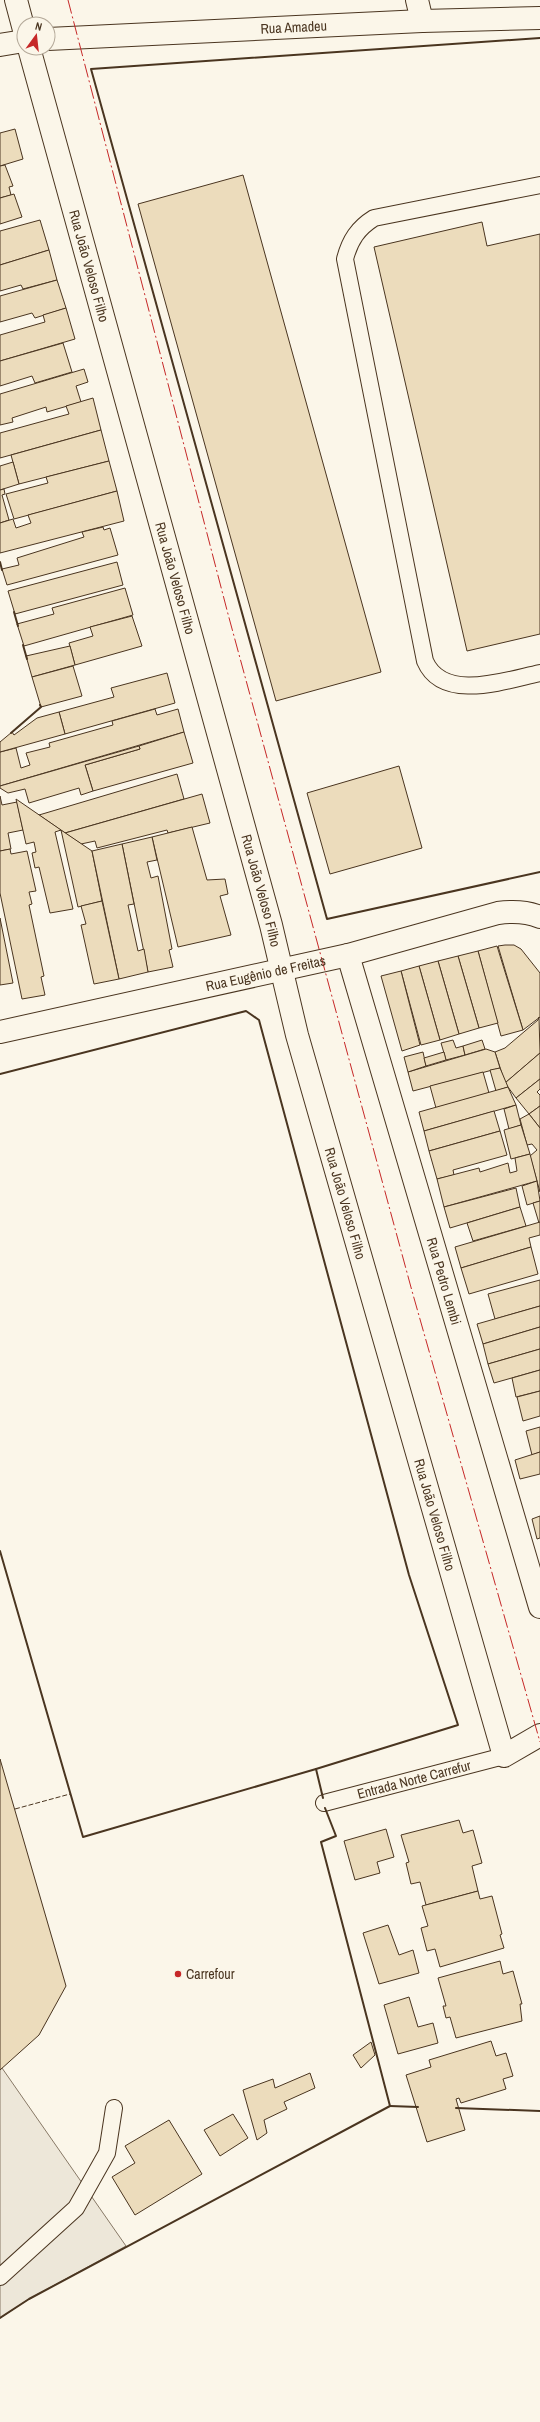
<svg xmlns="http://www.w3.org/2000/svg" width="540" height="2422" font-family="'Archivo Narrow',sans-serif">
	<style>
		.parking { fill: #ede7d9; stroke: #887966 }
		.building { fill: #ecdcbc; stroke: #4a3520 }
		.lines { fill: none; stroke-linecap: round; stroke-linejoin: round }
		.service-casing { stroke: #4a3520; stroke-width: 18 }
		.minor-casing { stroke: #4a3520; stroke-width: 24 }
		.tertiary-casing { stroke: #4a3520; stroke-width: 24 }
		.service { stroke: #fbf6e9; stroke-width: 16 }
		.minor { stroke: #fbf6e9; stroke-width: 22 }
		.tertiary { stroke: #fbf6e9; stroke-width: 22 }
		.fence { stroke: #4a3520; stroke-width: 1; stroke-dasharray: 5 2; stroke-linecap: butt }
		.wall { stroke: #4a3520; stroke-width: 2 }
		.power { stroke: #c62828; stroke-width: 1; stroke-dasharray: 14 3 2 3; stroke-linecap: butt }
		.poi-dot { fill: #c62828; stroke: #fbf6e9; stroke-width: 1.5 }
		.labels { text-anchor: middle; dominant-baseline: central; stroke-width: 3; stroke-linejoin: round; paint-order: stroke }
		.street-label { font-size: 14px; fill: #4a3520; stroke: #fbf6e9 }
		.poi-label { font-size: 14px; fill: #4a3520; stroke: #fbf6e9; text-anchor: start }
	</style>
	<rect width="100%" height="100%" fill="#fbf6e9"/>
	<!-- parking -->
	<polygon class="parking" points="2,2068 126,2246 29,2299 0,2318 0,2070"/>
	<!-- building -->
	<g class="building">
		<polygon points="15,129 23,159 0,166 0,133"/>
		<polygon points="5,165 13,186 9,187 11,195 0,198 0,166"/>
		<polygon points="243,175 381,672 276,701 138,204"/>
		<polygon points="14,194 22,217 0,224 0,198"/>
		<polygon points="40,220 49,250 0,265 0,231"/>
		<polygon points="482,222 487,246 540,234 540,634 467,651 374,247"/>
		<polygon points="49,250 57,280 23,289 21,285 0,291 0,265"/>
		<polygon points="57,280 66,308 35,318 32,313 0,322 0,296"/>
		<polygon points="66,308 75,339 0,361 0,335 45,322 43,315"/>
		<polygon points="63,343 72,372 35,383 32,376 0,386 0,361"/>
		<polygon points="84,369 88,382 76,386 81,402 47,412 46,407 12,418 13,422 0,425 0,394"/>
		<polygon points="93,398 101,430 0,458 0,433 69,414 66,406"/>
		<polygon points="101,430 109,461 19,484 11,455"/>
		<polygon points="109,461 117,491 14,519 6,494 48,483 46,477"/>
		<polygon points="13,462 19,484 0,490 0,466"/>
		<polygon points="4,489 5,494 2,495 9,520 0,523 0,490"/>
		<polygon points="117,491 124,521 0,553 0,523 13,519 16,528 31,523 28,515"/>
		<polygon points="103,527 104,530 110,528 118,555 7,585 2,569 19,565 17,558 84,537 82,532"/>
		<polygon points="117,562 123,585 15,614 8,591"/>
		<polygon points="125,588 133,615 24,646 17,624 54,614 52,608"/>
		<polygon points="132,616 142,646 75,665 69,643 93,636 90,627"/>
		<polygon points="70,646 75,665 32,677 26,656"/>
		<polygon points="73,666 82,696 41,707 32,677"/>
		<polygon points="167,673 175,703 65,734 59,712 114,697 111,688"/>
		<polygon points="155,709 157,715 178,709 184,732 0,786 0,752 16,748 21,768 30,765 26,753 50,747 49,743 113,725 112,721"/>
		<polygon points="59,712 65,734 0,752 0,742 12,732 14,735 37,718"/>
		<polygon points="184,732 193,763 93,791 85,765 140,749 139,746"/>
		<polygon points="139,746 140,749 85,765 93,791 81,795 79,788 29,803 25,789 8,793 0,788 0,786"/>
		<polygon points="399,766 422,848 330,874 307,793"/>
		<polygon points="177,774 184,799 65,833 39,815"/>
		<polygon points="202,794 210,823 168,833 167,830 97,848 95,841 81,844 65,833"/>
		<polygon points="0,796 2,805 17,802 23,830 8,833 11,849 0,851"/>
		<polygon points="16,799 61,830 55,832 73,909 50,913 39,867 35,868 32,853 36,852 34,842 26,844"/>
		<polygon points="192,827 207,880 225,879 228,894 220,896 231,935 178,947 152,837"/>
		<polygon points="61,830 92,851 102,901 78,907"/>
		<polygon points="152,837 157,860 147,862 151,878 158,876 172,949 169,950 173,967 148,972 122,844"/>
		<polygon points="122,844 134,904 128,905 138,951 144,949 148,972 119,979 92,851"/>
		<polygon points="10,849 11,854 27,851 36,891 29,892 32,904 29,905 44,976 41,977 45,995 22,999 0,893 0,851"/>
		<polygon points="102,901 119,979 94,984 81,925 86,924 81,906"/>
		<polygon points="0,918 13,983 0,985"/>
		<polygon points="505,945 514,945 521,949 540,973 540,1017 523,1030 498,946"/>
		<polygon points="497,946 523,1030 501,1036 478,951"/>
		<polygon points="478,951 498,1023 479,1028 458,956"/>
		<polygon points="458,956 479,1028 459,1034 438,961"/>
		<polygon points="438,961 459,1034 440,1040 419,966"/>
		<polygon points="419,966 440,1040 421,1045 401,971"/>
		<polygon points="401,971 420,1045 402,1051 381,976"/>
		<polygon points="539,1017 540,1053 505,1083 495,1052 505,1048 538,1020"/>
		<polygon points="453,1040 456,1048 463,1046 465,1055 446,1060 441,1043"/>
		<polygon points="482,1040 485,1049 465,1055 463,1046"/>
		<polygon points="486,1049 495,1052 500,1068 413,1091 408,1072"/>
		<polygon points="423,1052 426,1066 408,1072 404,1057"/>
		<polygon points="444,1052 446,1060 426,1066 424,1058"/>
		<polygon points="540,1053 540,1079 516,1098 505,1083"/>
		<polygon points="500,1068 508,1087 496,1091 490,1070"/>
		<polygon points="483,1072 489,1093 436,1108 430,1086"/>
		<polygon points="540,1079 540,1089 537,1092 540,1095 540,1106 529,1114 516,1098"/>
		<polygon points="508,1087 516,1105 424,1131 419,1112"/>
		<polygon points="516,1105 521,1125 509,1129 504,1109"/>
		<polygon points="540,1106 540,1128 529,1114"/>
		<polygon points="494,1111 500,1131 429,1151 424,1131"/>
		<polygon points="529,1114 540,1128 540,1192 530,1156 537,1150 532,1144 527,1145 520,1119"/>
		<polygon points="521,1125 530,1154 511,1159 504,1130"/>
		<polygon points="500,1131 507,1155 453,1170 454,1175 437,1179 429,1151"/>
		<polygon points="530,1154 537,1181 444,1207 437,1179 479,1168 480,1172 508,1163 510,1173 517,1171 515,1158"/>
		<polygon points="537,1181 540,1201 527,1205 522,1186"/>
		<polygon points="516,1188 520,1207 450,1228 444,1207"/>
		<polygon points="540,1201 540,1222 539,1223 533,1203"/>
		<polygon points="520,1207 526,1226 473,1241 467,1223"/>
		<polygon points="540,1222 540,1235 529,1238 531,1247 461,1268 455,1247"/>
		<polygon points="531,1247 538,1274 469,1294 461,1268"/>
		<polygon points="540,1280 540,1306 495,1319 488,1294"/>
		<polygon points="540,1306 540,1327 483,1344 477,1324"/>
		<polygon points="540,1327 540,1349 488,1364 483,1344"/>
		<polygon points="540,1349 540,1370 494,1383 488,1364"/>
		<polygon points="540,1370 540,1391 516,1397 512,1378"/>
		<polygon points="540,1391 540,1416 523,1421 517,1397"/>
		<polygon points="540,1427 540,1452 532,1455 526,1431"/>
		<polygon points="540,1452 540,1474 520,1479 515,1460"/>
		<polygon points="540,1516 540,1538 537,1539 532,1519"/>
		<polygon points="0,1759 66,1986 39,2035 0,2070"/>
		<polygon points="459,1820 463,1833 473,1830 482,1863 472,1866 478,1891 426,1905 420,1882 411,1884 406,1863 409,1862 401,1835"/>
		<polygon points="386,1829 394,1857 377,1862 380,1873 355,1880 344,1841"/>
		<polygon points="478,1891 480,1899 492,1896 502,1934 500,1935 504,1948 440,1967 435,1949 427,1951 421,1928 428,1926 422,1906"/>
		<polygon points="388,1925 399,1955 413,1950 419,1973 379,1984 363,1933"/>
		<polygon points="500,1961 503,1974 513,1971 522,2004 520,2004 522,2021 456,2038 450,2017 446,2018 443,2006 446,2006 438,1978"/>
		<polygon points="409,1997 418,2027 433,2023 438,2043 398,2054 384,2005"/>
		<polygon points="491,2041 496,2056 506,2053 513,2076 503,2079 506,2089 461,2103 459,2098 456,2099 465,2130 427,2142 406,2075 431,2067 429,2060"/>
		<polygon points="371,2042 375,2055 361,2068 353,2055"/>
		<polygon points="310,2073 315,2088 284,2102 287,2109 264,2120 267,2133 257,2140 243,2090 273,2079 275,2088"/>
		<polygon points="233,2114 248,2138 220,2156 204,2130"/>
		<polygon points="169,2120 202,2174 135,2215 112,2177 135,2163 125,2146"/>
	</g>
	<g class="lines">
		<defs>
			<g id="service">
				<path d="M 540,185 L 374,218 C 358,228 350,240 345,259 L 425,661 C 443,703 507,680 540,673"/>
				<path id="s1" d="M 324,1803 L 504,1756"/>
				<polyline points="0,2277 76,2208 107,2153 114,2108"/>
			</g>
			<g id="minor">
				<polyline points="16,0 24,30"/>
				<polyline points="417,0 422,21"/>
				<path id="s2" d="M 48,39 L 422,21 L 540,18"/>
				<polyline points="0,45 24,41"/>
				<path id="s3" d="M 29,48 L 271,925 L 297,1035 L 504,1756 L 540,1735"/>
				<path id="s4" d="M 348,955 L 540,1607"/>
			</g>
			<g id="tertiary">
				<path id="s5" d="M 0,1032 L 348,955 L 498,913 C 513,911 526,911 540,917"/>
			</g>
		</defs>
		<!-- service casing -->
		<use href="#service" class="service-casing"/>
		<!-- minor casing -->
		<use href="#minor" class="minor-casing"/>
		<!-- tertiary casing -->
		<use href="#tertiary" class="tertiary-casing"/>
		<!-- service -->
		<use href="#service" class="service"/>
		<!-- minor -->
		<use href="#minor" class="minor"/>
		<!-- tertiary -->
		<use href="#tertiary" class="tertiary"/>
		<!-- fence -->
		<polyline class="fence" points="15,1809 70,1794"/>
		<!-- wall -->
		<g class="wall">
			<polyline points="540,38 91,69 327,919 540,872"/>
			<polyline points="0,562 2,570"/>
			<polyline points="14,612 18,626"/>
			<polyline points="23,645 27,659"/>
			<polyline points="11,733 41,707 40,705"/>
			<polyline points="0,1074 246,1011 259,1020 409,1575 458,1725 316,1769 83,1837 0,1551"/>
			<polyline points="316,1769 323,1798"/>
			<polyline points="390,2106 418,2107"/>
			<polyline points="456,2108 540,2111"/>
			<polyline points="0,2318 29,2299 390,2106 321,1842 336,1836 325,1808"/>
		</g>
		<!-- power -->
		<polyline class="power" points="68,0 228,614 412,1291 540,1742"/>
	</g>
	<!-- markers -->
	<circle class="poi-dot" cx="178" cy="1974" r="4"/>
	<g class="labels">
		<!-- street labels -->
		<g class="street-label">
			<text stroke="none"><textPath href="#s2" startOffset="246">Rua Amadeu</textPath></text>
			<text stroke="none"><textPath href="#s3" startOffset="226">Rua João Veloso Filho</textPath></text>
			<text stroke="none"><textPath href="#s3" startOffset="550">Rua João Veloso Filho</textPath></text>
			<text stroke="none"><textPath href="#s3" startOffset="874">Rua João Veloso Filho</textPath></text>
			<text stroke="none"><textPath href="#s5" startOffset="272">Rua Eugênio de Freitas</textPath></text>
			<text stroke="none"><textPath href="#s3" startOffset="1198">Rua João Veloso Filho</textPath></text>
			<text stroke="none"><textPath href="#s4" startOffset="340">Rua Pedro Lembi</textPath></text>
			<text stroke="none"><textPath href="#s3" startOffset="1522">Rua João Veloso Filho</textPath></text>
			<text stroke="none"><textPath href="#s1" startOffset="93">Entrada Norte Carrefur</textPath></text>
		</g>
		<!-- poi labels -->
		<g class="poi-label">
			<text x="186" y="1974">Carrefour</text>
		</g>
	</g>
	<!-- north arrow -->
	<g transform="translate(36 36) rotate(15)"><circle r="19" fill="#fbf6e9" stroke="#b4a999"/>
	<path d="M0-3L7 15L0 10L-7 15Z" fill="#c62828"/>
	<text y="-6" font-size="11" font-weight="bold" text-anchor="middle" fill="#4a3520">N</text>
	</g>
</svg>
